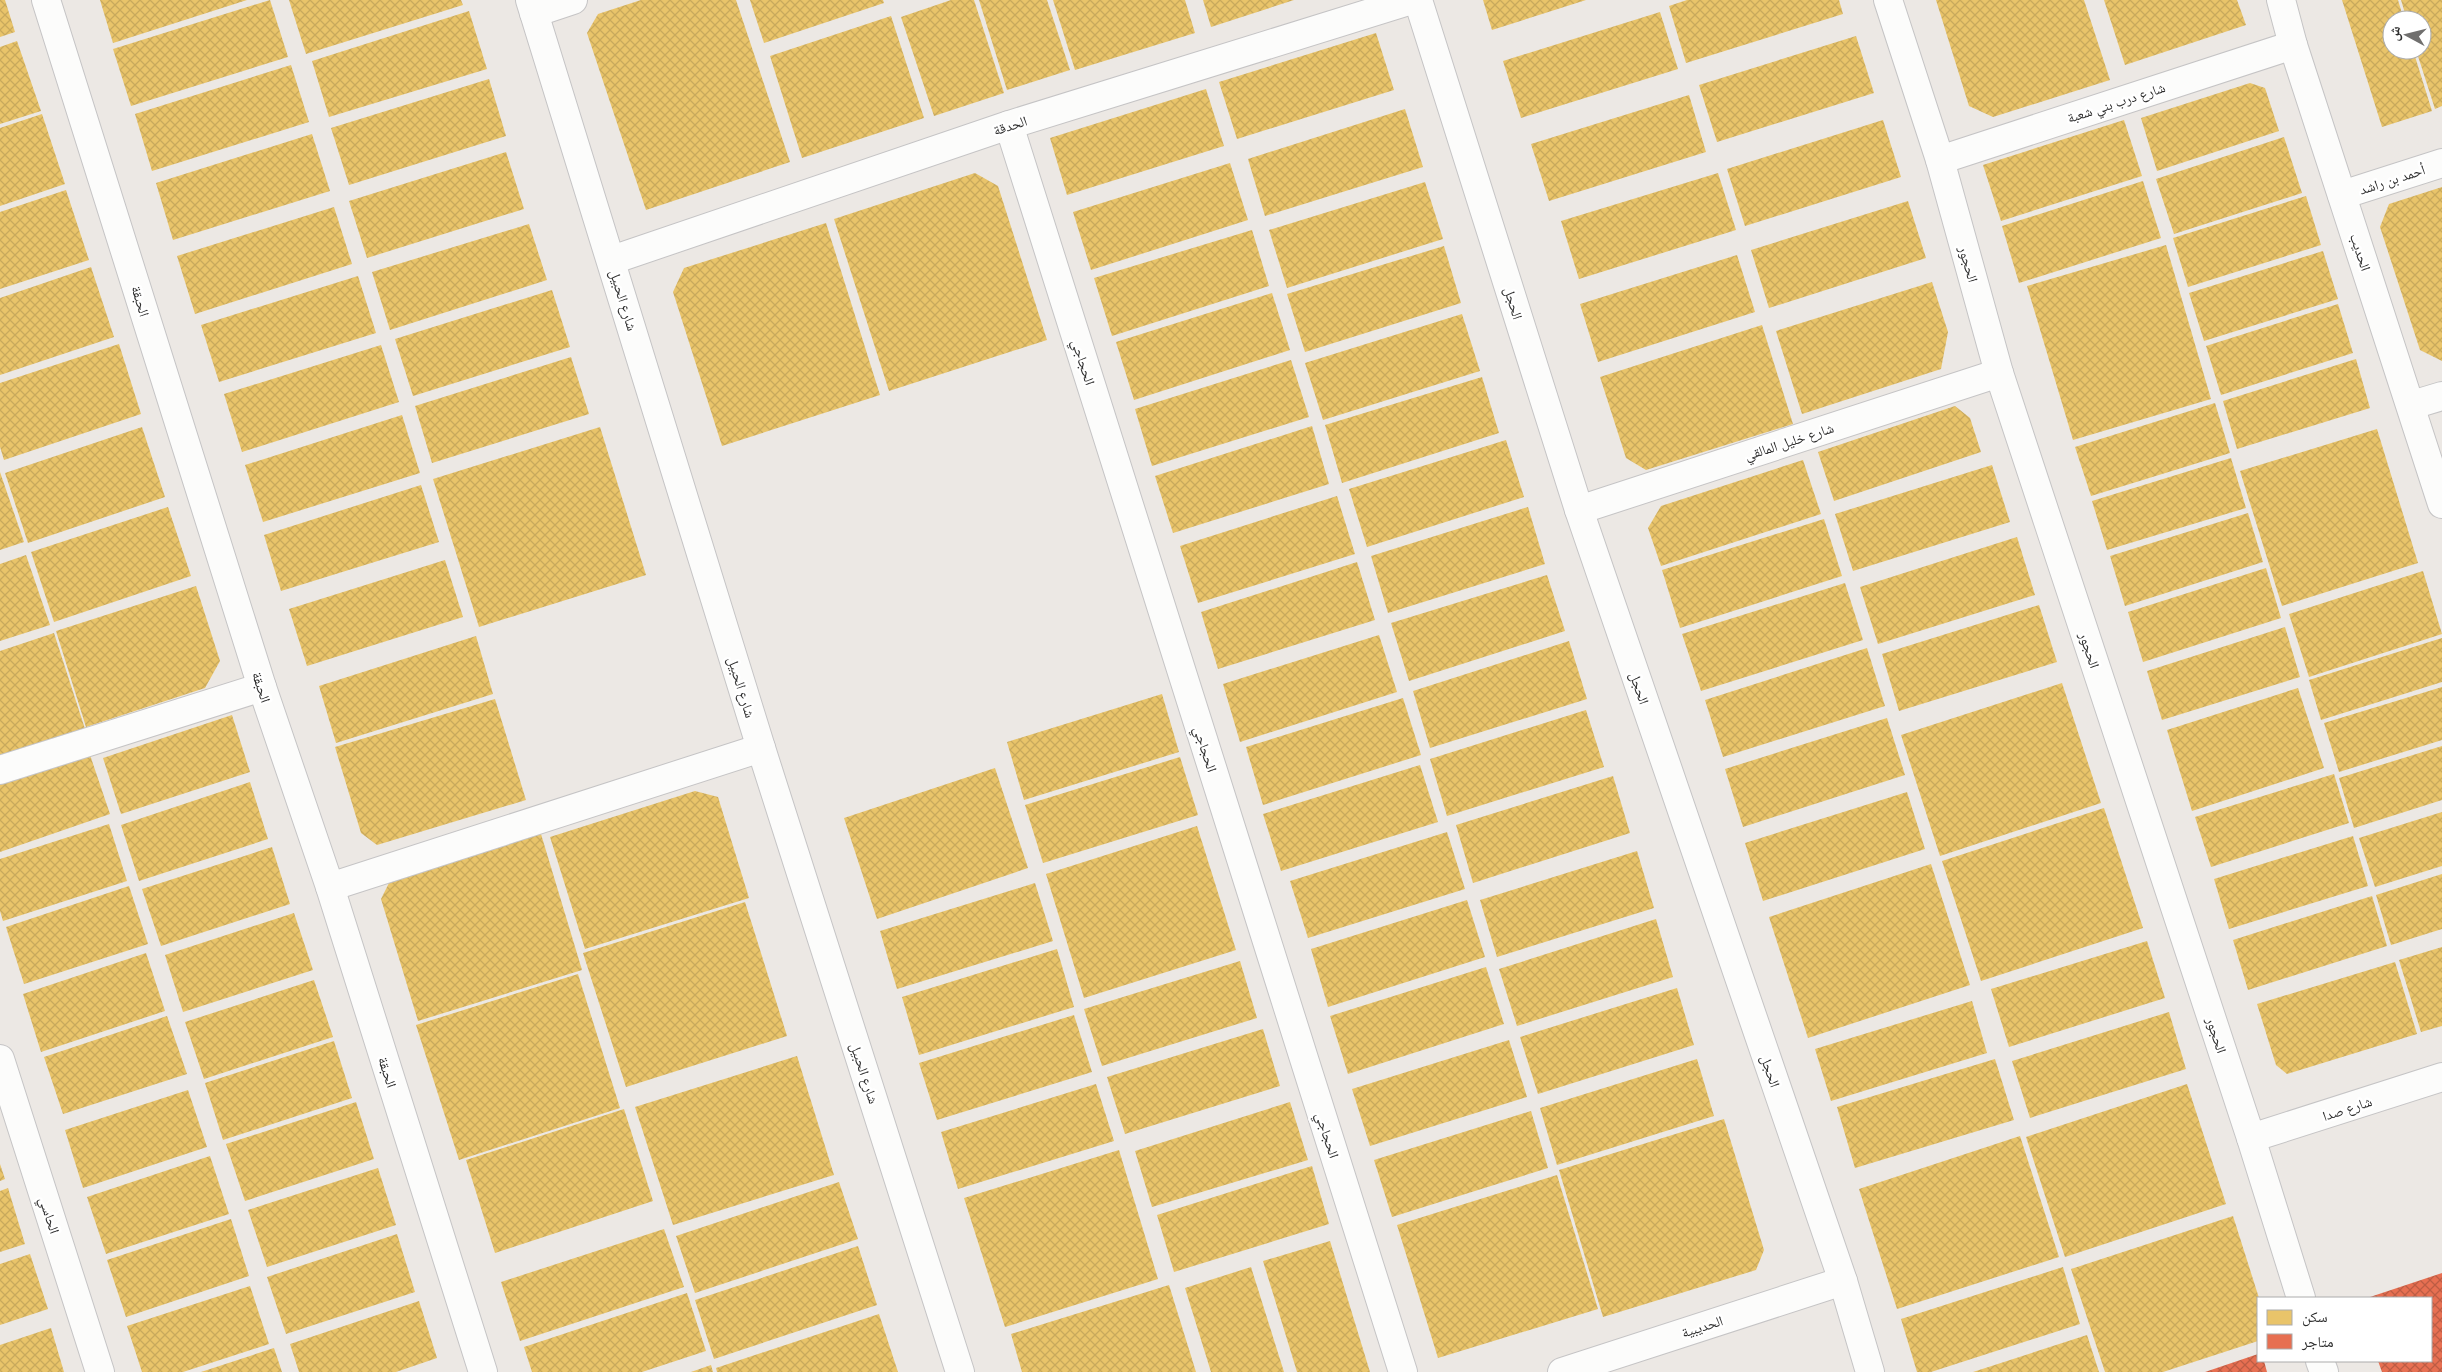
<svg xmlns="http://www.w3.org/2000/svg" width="2442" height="1372" font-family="'Golos Text','Noto Naskh Arabic',sans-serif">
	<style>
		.homes { fill: url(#homes-cross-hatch) }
		.shops { fill: url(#shops-cross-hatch) }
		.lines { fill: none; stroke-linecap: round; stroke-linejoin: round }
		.street-casing { stroke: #c5c4c5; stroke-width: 30 }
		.street { stroke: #fcfcfb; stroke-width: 28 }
		.labels { text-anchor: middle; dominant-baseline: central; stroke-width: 5; stroke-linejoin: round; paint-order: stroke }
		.street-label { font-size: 14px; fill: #2e2e2e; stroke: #fff }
	</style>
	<defs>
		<pattern id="homes-cross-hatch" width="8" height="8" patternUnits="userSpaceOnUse" patternTransform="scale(1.25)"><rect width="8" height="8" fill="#e9c46a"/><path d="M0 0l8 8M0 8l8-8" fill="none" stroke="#c8a95c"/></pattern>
		<pattern id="shops-cross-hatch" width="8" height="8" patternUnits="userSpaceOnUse" patternTransform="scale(1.25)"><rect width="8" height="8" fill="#e76f51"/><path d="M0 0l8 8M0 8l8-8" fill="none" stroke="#bc5c44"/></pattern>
	</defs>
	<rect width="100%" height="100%" fill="#ece8e4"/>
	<!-- homes -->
	<g class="homes">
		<polygon points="0,0 5,0 15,32 0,37"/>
		<polygon points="100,0 247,0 113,43"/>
		<polygon points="270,0 288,57 131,106 113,49"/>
		<polygon points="289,0 461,0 463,5 306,54"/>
		<polygon points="641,0 736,0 790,162 646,210 587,33 598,14"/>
		<polygon points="750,0 883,0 884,3 764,43"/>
		<polygon points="951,0 974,0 1004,93 934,116 901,17"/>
		<polygon points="979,0 1047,0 1070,70 1007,90"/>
		<polygon points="1053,0 1185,0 1195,33 1075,70"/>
		<polygon points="1203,0 1294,0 1211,27"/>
		<polygon points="1483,0 1586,0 1492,30"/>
		<polygon points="1687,0 1839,0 1843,14 1686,63 1669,6"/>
		<polygon points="1936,0 2084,0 2110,80 1993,117 1969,106"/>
		<polygon points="2104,0 2237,0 2246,25 2125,65"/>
		<polygon points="2342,0 2398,0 2404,20 2392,20 2392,50 2413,50 2432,111 2382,127"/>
		<polygon points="2401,0 2442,0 2442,106 2435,109 2416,50 2422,50 2422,20 2407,20"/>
		<polygon points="469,11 487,69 329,117 312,61"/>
		<polygon points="1660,12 1678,69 1521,118 1503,61"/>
		<polygon points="891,16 924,118 802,158 770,56"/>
		<polygon points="1376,33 1394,90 1237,139 1219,82"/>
		<polygon points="1856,36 1874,93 1717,142 1699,85"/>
		<polygon points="17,41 41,111 0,124 0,47"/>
		<polygon points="291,65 309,122 152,171 135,114"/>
		<polygon points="489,79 506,136 349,185 331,128"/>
		<polygon points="2250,83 2265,88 2279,131 2157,171 2141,118"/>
		<polygon points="1206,89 1224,146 1067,195 1050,138"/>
		<polygon points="1689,95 1706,152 1549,201 1531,144"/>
		<polygon points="1405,109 1423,167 1265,216 1248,159"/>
		<polygon points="42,114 65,184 0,206 0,128"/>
		<polygon points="1883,120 1901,177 1745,226 1727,169"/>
		<polygon points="2124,120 2142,176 2001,221 1983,165"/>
		<polygon points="312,134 330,191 173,240 156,183"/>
		<polygon points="2284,137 2302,193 2174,234 2156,179"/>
		<polygon points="506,152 524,209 367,258 349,201"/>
		<polygon points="1230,163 1248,220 1091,270 1073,212"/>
		<polygon points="975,173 998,186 1047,340 889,391 834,219"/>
		<polygon points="1718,173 1736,230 1579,279 1561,221"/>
		<polygon points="2143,181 2161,238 2019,283 2002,226"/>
		<polygon points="1425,182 1443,239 1287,288 1269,230"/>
		<polygon points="2442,187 2442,361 2420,350 2380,227 2389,204"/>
		<polygon points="66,190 89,260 0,289 0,212"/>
		<polygon points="2306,196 2321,245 2188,287 2173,238"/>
		<polygon points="1908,201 1926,258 1769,308 1751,250"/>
		<polygon points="334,207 352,264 195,314 177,256"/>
		<polygon points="826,223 880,395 722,446 673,292 684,268"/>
		<polygon points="529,224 547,280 390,330 372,272"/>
		<polygon points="1252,230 1269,286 1112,336 1094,278"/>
		<polygon points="2166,245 2211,399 2073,440 2027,286"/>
		<polygon points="1444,246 1461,303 1305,352 1287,294"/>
		<polygon points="2323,251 2338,299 2204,341 2189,293"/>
		<polygon points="1737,255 1755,312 1598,362 1580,304"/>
		<polygon points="91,267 114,337 0,375 0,298"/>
		<polygon points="358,276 376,333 219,382 201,325"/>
		<polygon points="1932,282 1948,332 1941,369 1802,414 1776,331"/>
		<polygon points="552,290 570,347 413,396 395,339"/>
		<polygon points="1272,293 1290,350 1134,400 1116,342"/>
		<polygon points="2338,304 2353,353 2221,395 2206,346"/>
		<polygon points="1462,314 1480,371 1323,420 1305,363"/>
		<polygon points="1762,325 1793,424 1646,470 1626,458 1600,377"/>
		<polygon points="119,344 141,414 4,460 0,447 0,383"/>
		<polygon points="381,345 399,402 242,452 224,394"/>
		<polygon points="571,357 589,414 432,463 415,406"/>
		<polygon points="2356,359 2370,408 2237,449 2223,401"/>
		<polygon points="1291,360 1309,417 1152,466 1135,409"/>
		<polygon points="1482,377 1499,433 1342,483 1325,425"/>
		<polygon points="2215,403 2230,453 2091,496 2075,447"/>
		<polygon points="1955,406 1970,418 1981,452 1834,501 1818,452"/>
		<polygon points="402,415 420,473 263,522 245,465"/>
		<polygon points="1312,426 1329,484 1173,533 1155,476"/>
		<polygon points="142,427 165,497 28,543 5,473"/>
		<polygon points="600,427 646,575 479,627 433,479"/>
		<polygon points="2377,429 2418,563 2282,606 2240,471"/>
		<polygon points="1506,440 1524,497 1367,547 1349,489"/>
		<polygon points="2231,458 2246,508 2107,550 2092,501"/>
		<polygon points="1803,460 1821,514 1661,566 1648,528 1661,506"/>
		<polygon points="1992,465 2010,522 1853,571 1835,514"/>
		<polygon points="0,472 24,542 0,550"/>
		<polygon points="421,485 439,542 281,591 264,535"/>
		<polygon points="1337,496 1355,554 1198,603 1180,546"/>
		<polygon points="168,507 191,576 54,622 31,552"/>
		<polygon points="1528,507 1545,564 1388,613 1371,556"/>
		<polygon points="2248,513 2263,562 2125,606 2110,556"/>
		<polygon points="1824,519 1842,576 1680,628 1662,570"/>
		<polygon points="2017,537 2035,595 1878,644 1860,587"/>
		<polygon points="26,555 50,625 0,641 0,564"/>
		<polygon points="445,560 463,617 307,666 289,609"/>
		<polygon points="1357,562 1375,620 1218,669 1201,612"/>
		<polygon points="2266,568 2281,618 2143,662 2128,612"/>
		<polygon points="2423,571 2442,634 2309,677 2289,614"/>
		<polygon points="1547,575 1565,631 1409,681 1391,623"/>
		<polygon points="1845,583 1863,640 1701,691 1682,634"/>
		<polygon points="196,586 220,661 205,688 86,727 56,631"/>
		<polygon points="2039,605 2057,662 1899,711 1882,654"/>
		<polygon points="2285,627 2300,677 2162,720 2147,671"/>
		<polygon points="54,633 85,729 0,757 0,651"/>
		<polygon points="1379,635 1397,692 1240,742 1223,684"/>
		<polygon points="476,636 493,694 336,743 319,686"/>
		<polygon points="2442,638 2442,682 2321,720 2309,680"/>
		<polygon points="1569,641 1587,699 1430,748 1413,691"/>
		<polygon points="1867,648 1885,706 1723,757 1705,700"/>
		<polygon points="2062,683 2101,803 1940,856 1901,735"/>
		<polygon points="2442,687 2442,740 2339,772 2324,723"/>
		<polygon points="2298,688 2324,768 2192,811 2167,730"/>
		<polygon points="1162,694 1179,752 1024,800 1007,742"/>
		<polygon points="1403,698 1421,755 1263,805 1246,747"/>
		<polygon points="495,699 526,800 377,845 361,833 335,747"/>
		<polygon points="1586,710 1604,767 1447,816 1430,759"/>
		<polygon points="232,715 250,772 121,814 103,758"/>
		<polygon points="1887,718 1905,775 1743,827 1725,769"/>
		<polygon points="2442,746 2442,800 2354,828 2339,778"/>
		<polygon points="89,752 110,814 0,852 0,782"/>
		<polygon points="1180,757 1198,815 1043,863 1025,805"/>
		<polygon points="1420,765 1438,822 1281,871 1263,814"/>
		<polygon points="995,768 1028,868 877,919 844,818"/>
		<polygon points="2334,774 2349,823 2211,867 2195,817"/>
		<polygon points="1613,776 1630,833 1473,883 1456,825"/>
		<polygon points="250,782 268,839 139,881 121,825"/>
		<polygon points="695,791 718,797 749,898 585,949 550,837"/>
		<polygon points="1907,792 1925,849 1763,901 1745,843"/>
		<polygon points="2104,808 2143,928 1981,981 1942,861"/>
		<polygon points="2442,812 2442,866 2375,887 2359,838"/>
		<polygon points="109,824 127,881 3,921 0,911 0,859"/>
		<polygon points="1197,826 1236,950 1084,998 1046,874"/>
		<polygon points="1447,832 1465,889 1308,938 1290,881"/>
		<polygon points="541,834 582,970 418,1021 381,899 390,881"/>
		<polygon points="2353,836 2368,886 2229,929 2214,879"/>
		<polygon points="272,847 290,904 161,946 142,889"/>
		<polygon points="1637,851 1654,908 1497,957 1480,900"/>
		<polygon points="1931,864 1970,985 1808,1038 1769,917"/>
		<polygon points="2442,874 2442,929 2391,945 2376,895"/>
		<polygon points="1035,883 1053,941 897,989 880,931"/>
		<polygon points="129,886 148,944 24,984 6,927"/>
		<polygon points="2372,896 2387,946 2248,990 2233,940"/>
		<polygon points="1467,900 1485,957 1328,1007 1311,949"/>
		<polygon points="745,902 787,1036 626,1087 583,953"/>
		<polygon points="294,913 313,970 183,1012 165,955"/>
		<polygon points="1656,919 1673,977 1517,1026 1499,969"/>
		<polygon points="2147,941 2165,998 2009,1047 1991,989"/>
		<polygon points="2442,947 2442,1026 2421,1032 2399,960"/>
		<polygon points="1057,949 1074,1007 919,1055 902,997"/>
		<polygon points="146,953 165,1011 41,1052 23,994"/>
		<polygon points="1240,961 1257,1018 1102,1066 1084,1009"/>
		<polygon points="2395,962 2417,1034 2287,1074 2276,1065 2257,1004"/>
		<polygon points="1486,967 1504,1024 1348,1074 1330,1016"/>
		<polygon points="578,974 620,1108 459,1160 416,1025"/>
		<polygon points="314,980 333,1037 204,1079 185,1022"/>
		<polygon points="1677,988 1694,1045 1538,1094 1520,1037"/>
		<polygon points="1972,1001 1987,1053 1831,1101 1815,1049"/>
		<polygon points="2169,1012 2186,1069 2030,1118 2012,1061"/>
		<polygon points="1074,1015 1092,1072 937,1120 919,1063"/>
		<polygon points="167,1016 187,1074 63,1114 44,1057"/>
		<polygon points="1263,1029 1280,1086 1125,1134 1107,1077"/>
		<polygon points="1509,1040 1527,1097 1370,1146 1352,1089"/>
		<polygon points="334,1041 352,1098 223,1140 205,1083"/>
		<polygon points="797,1056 834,1175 673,1225 635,1107"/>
		<polygon points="1697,1059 1714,1116 1557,1165 1540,1108"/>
		<polygon points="1995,1059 2014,1120 1855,1168 1837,1107"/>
		<polygon points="1096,1084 1114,1141 958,1189 941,1132"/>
		<polygon points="2187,1084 2226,1204 2065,1257 2026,1137"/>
		<polygon points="188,1090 207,1147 83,1188 65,1130"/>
		<polygon points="356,1102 374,1159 245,1201 226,1144"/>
		<polygon points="1290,1102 1308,1160 1152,1207 1135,1151"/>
		<polygon points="624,1109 653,1201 495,1253 466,1160"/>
		<polygon points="1531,1111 1548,1168 1392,1217 1374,1160"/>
		<polygon points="1724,1119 1764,1250 1756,1270 1603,1317 1559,1170"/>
		<polygon points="2020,1136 2059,1257 1897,1309 1859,1189"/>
		<polygon points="1119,1150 1158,1279 1005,1327 964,1198"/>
		<polygon points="210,1156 229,1214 106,1254 87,1197"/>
		<polygon points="0,1164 5,1179 0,1181"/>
		<polygon points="1312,1166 1329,1224 1174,1272 1157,1215"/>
		<polygon points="378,1168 396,1225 267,1267 248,1210"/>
		<polygon points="1557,1175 1598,1309 1438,1358 1397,1225"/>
		<polygon points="839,1182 858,1239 695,1293 676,1236"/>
		<polygon points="8,1188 25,1244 0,1252 0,1191"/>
		<polygon points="2233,1216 2259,1298 2258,1341 2163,1372 2105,1372 2071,1269"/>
		<polygon points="231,1219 249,1276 126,1317 107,1260"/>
		<polygon points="664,1229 684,1287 520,1341 501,1282"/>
		<polygon points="397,1234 415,1292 286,1334 267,1277"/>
		<polygon points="1330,1241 1370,1372 1297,1372 1263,1261"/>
		<polygon points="858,1246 877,1305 714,1359 695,1300"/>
		<polygon points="30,1254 48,1309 0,1325 0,1264"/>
		<polygon points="1251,1267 1284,1372 1211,1372 1185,1288"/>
		<polygon points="2063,1267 2080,1324 1931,1372 1917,1372 1901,1319"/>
		<polygon points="1169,1285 1196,1372 1022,1372 1011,1334"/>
		<polygon points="250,1286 269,1344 183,1372 142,1372 127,1326"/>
		<polygon points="687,1293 706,1351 642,1372 532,1372 524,1347"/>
		<polygon points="419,1301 437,1358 396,1372 299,1372 290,1344"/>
		<polygon points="879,1314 898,1372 717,1372 716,1368"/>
		<polygon points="51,1328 64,1372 0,1372 0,1345"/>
		<polygon points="2087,1335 2099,1372 1973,1372"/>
		<polygon points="274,1348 282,1372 201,1372"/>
		<polygon points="711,1365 713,1372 691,1372"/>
	</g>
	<!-- shops -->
	<g class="shops">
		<polygon points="2442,1273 2442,1372 2382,1372 2378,1361 2431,1361 2431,1298 2367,1298"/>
		<polygon points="2258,1354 2258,1361 2264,1361 2267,1372 2205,1372"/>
	</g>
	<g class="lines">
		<defs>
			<g id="street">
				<polyline points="46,0 262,687 330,887 483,1372"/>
				<polyline points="530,0 761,748 960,1372"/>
				<polyline points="1418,0 1579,510 1843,1281 1870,1372"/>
				<polyline points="1888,0 1940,160 1999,373 2251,1138 2301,1298"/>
				<polyline points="2281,0 2293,45 2442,504"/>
				<polyline points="534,13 573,0"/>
				<polyline points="1009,125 1403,1372"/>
				<polyline points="1940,160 2293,45"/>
				<polyline points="2342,195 2442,163"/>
				<polyline points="612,260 1009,125 1412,0"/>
				<polyline points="2412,405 2442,396"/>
				<polyline points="1579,510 1999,373"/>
				<polyline points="0,770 262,687"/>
				<polyline points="330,887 761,748"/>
				<polyline points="0,1059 100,1372"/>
				<polyline points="2251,1138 2442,1077"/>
				<polyline points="2320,1361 2324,1372"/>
				<polyline points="1562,1372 1843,1281"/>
			</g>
		</defs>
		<!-- street casing -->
		<use href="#street" class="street-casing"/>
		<!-- street -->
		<use href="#street" class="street"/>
	</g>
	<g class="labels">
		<!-- street labels -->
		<g class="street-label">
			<text transform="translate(2116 102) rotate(-18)">شارع درب بني شعبة</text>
			<text transform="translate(1010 125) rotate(-18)">الحدقة</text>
			<text transform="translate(2392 179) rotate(-18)">أحمد بن راشد</text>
			<text transform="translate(2361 252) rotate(72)">الحديب</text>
			<text transform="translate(1969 264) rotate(74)">الحجور</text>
			<text transform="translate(624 300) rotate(73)">شارع الحبيل</text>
			<text transform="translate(141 301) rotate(73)">الحبقة</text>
			<text transform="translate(1514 303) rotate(73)">الحجل</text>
			<text transform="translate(1084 362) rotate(72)">الحجاجي</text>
			<text transform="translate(1789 441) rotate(-18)">شارع خليل المالقي</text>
			<text transform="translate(2090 650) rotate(72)">الحجور</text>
			<text transform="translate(262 687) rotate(72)">الحبقة</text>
			<text transform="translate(742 687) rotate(73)">شارع الحبيل</text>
			<text transform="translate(1640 688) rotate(71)">الحجل</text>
			<text transform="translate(1206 749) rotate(72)">الحجاجي</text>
			<text transform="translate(2217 1035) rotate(72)">الحجور</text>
			<text transform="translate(1771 1071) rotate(71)">الحجل</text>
			<text transform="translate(388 1072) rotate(72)">الحبقة</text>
			<text transform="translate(865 1073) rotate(72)">شارع الحبيل</text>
			<text transform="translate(2347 1108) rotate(-18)">شارع صدا</text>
			<text transform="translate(1328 1135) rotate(72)">الحجاجي</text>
			<text transform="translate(50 1215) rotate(72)">الحاسي</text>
			<text transform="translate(1702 1326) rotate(-18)">الحديبية</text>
		</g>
	</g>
	<!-- legend -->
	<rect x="2257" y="1297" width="175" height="65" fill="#ffffff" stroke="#ababab"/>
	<rect x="2267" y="1310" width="25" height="15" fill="#e9c46a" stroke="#ababab"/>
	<text x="2302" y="1322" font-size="15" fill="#2e2e2e">سكن</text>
	<rect x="2267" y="1334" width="25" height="15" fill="#e76f51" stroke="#ababab"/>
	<text x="2302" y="1347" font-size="15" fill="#2e2e2e">متاجر</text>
	<!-- north arrow -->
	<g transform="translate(2407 35) rotate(277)"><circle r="24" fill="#ffffff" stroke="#ababab"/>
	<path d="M0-4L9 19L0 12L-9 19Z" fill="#706f6e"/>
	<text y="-8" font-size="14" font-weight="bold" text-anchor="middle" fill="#2e2e2e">ش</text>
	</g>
</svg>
